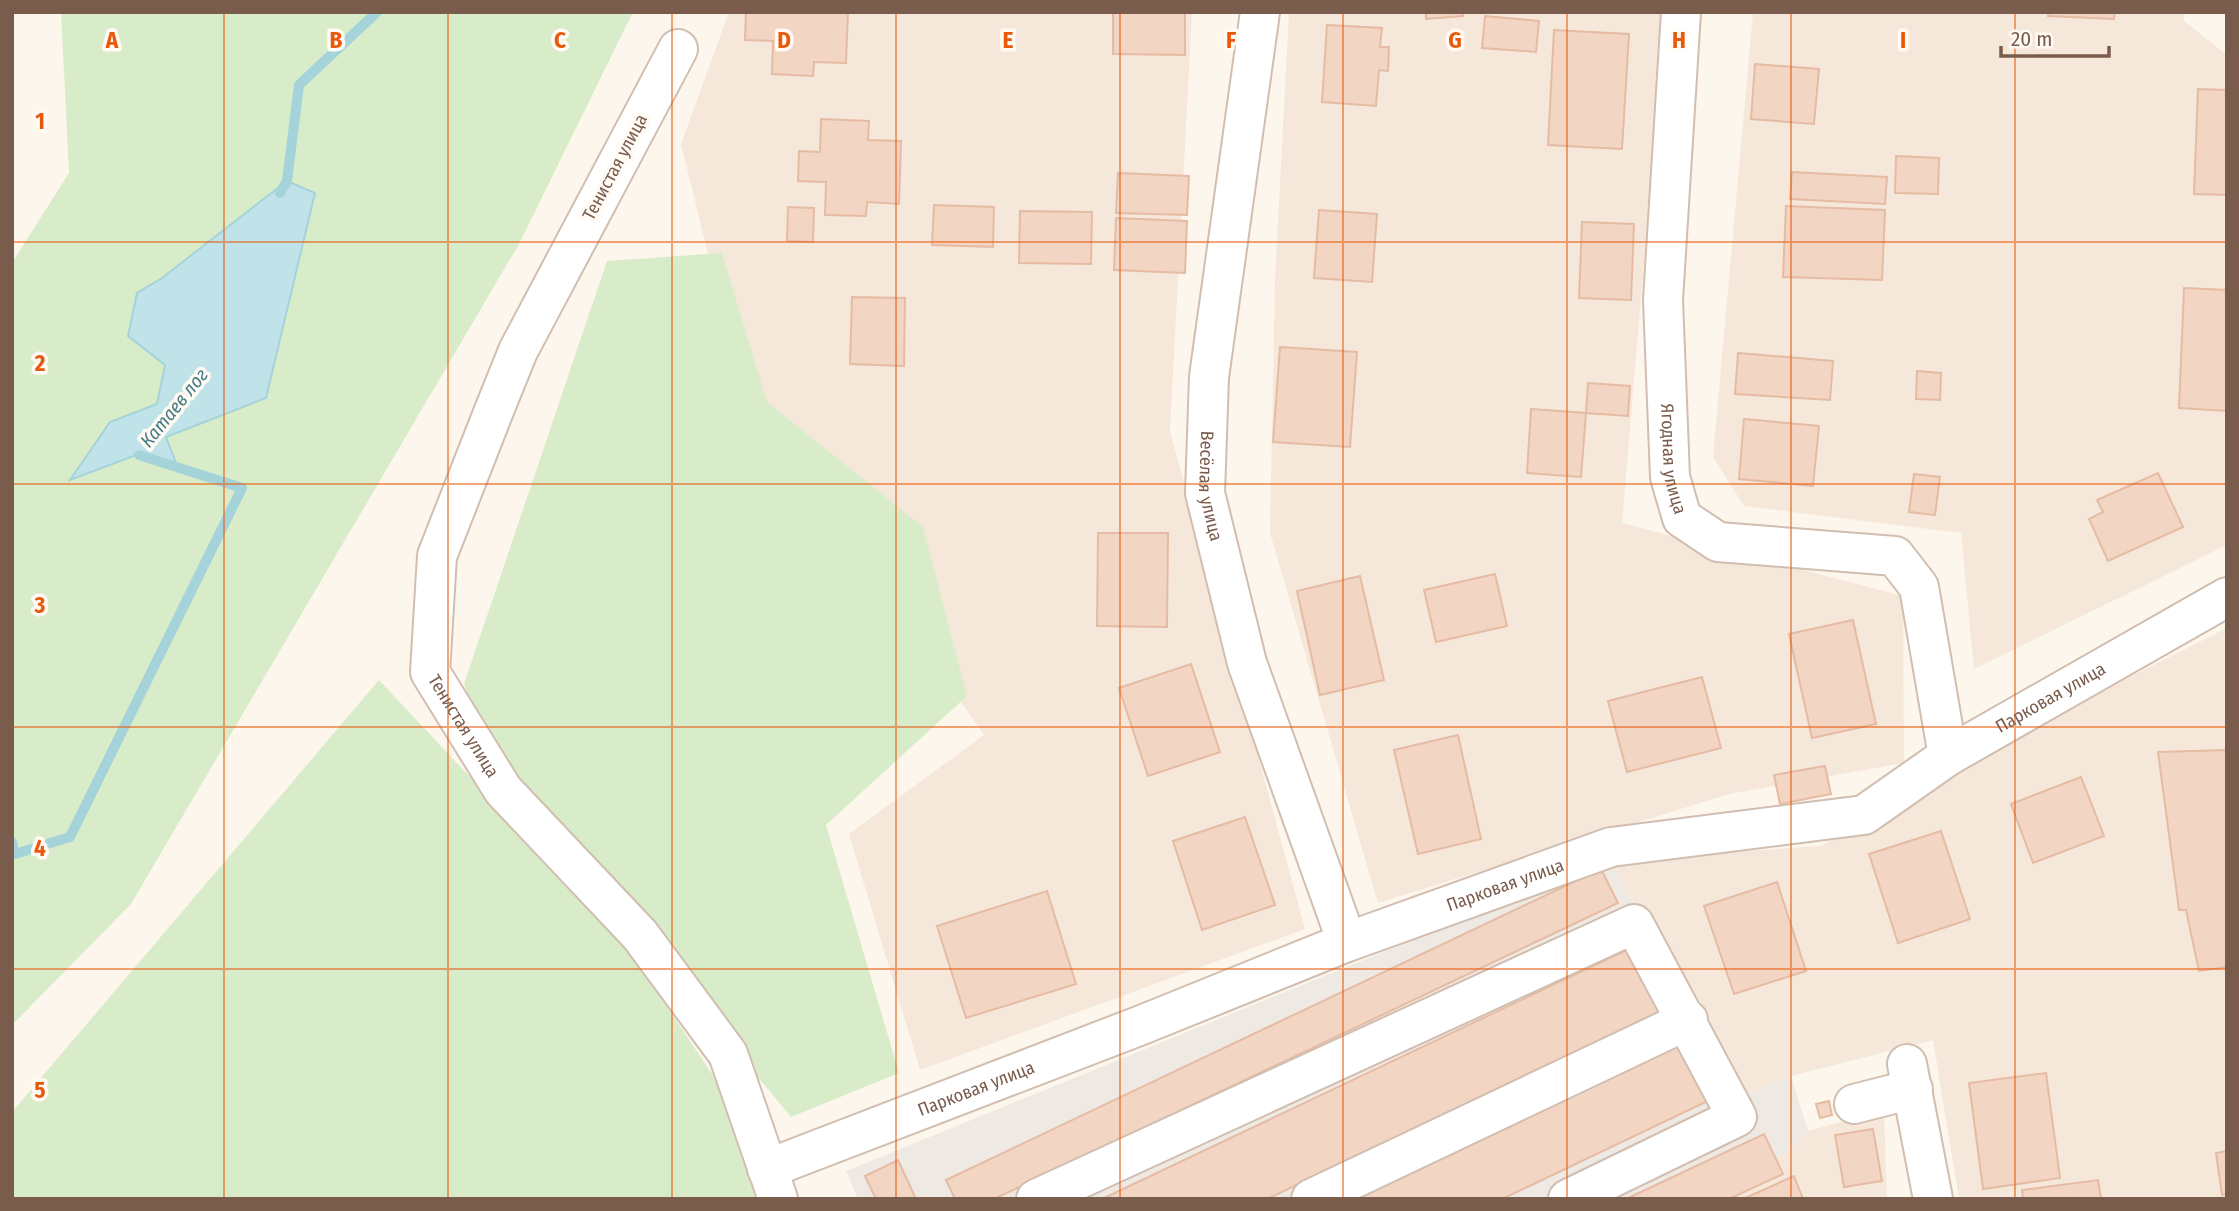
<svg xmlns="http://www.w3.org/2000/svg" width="2239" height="1211" font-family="'Fira Sans Condensed',sans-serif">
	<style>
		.residential { fill: #f5e8da }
		.industrial { fill: #efe9e4 }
		.green { fill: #d8ecc9 }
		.water { fill: #bfe3e8; stroke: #a5d3da; stroke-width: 2 }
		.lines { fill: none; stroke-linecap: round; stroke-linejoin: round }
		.stream { stroke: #a5d3da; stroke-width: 10 }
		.building { fill: #f3d5c3; stroke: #e6bba3; stroke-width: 2 }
		.minor-casing { stroke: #d1beb0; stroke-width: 42 }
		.minor { stroke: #fff; stroke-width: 38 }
		.grid { fill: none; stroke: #e8590c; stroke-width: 2; stroke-opacity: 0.55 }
		.labels { text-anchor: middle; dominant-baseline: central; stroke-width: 7; stroke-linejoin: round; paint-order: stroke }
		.street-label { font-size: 18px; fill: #7a5c4d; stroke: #fffaf3 }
		.water-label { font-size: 19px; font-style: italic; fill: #437c86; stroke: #fffaf3 }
		.grid-label { font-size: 23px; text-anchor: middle; font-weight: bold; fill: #e8590c; stroke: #fffaf3; stroke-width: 7; stroke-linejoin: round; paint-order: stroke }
	</style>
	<rect width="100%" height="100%" fill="#fdf6ec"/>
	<!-- residential -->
	<g class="residential">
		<polygon points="729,12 1192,12 1170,431 1305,929 920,1070 849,834 984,735 739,380 681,144"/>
		<polygon points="1289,12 1665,12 1622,523 1903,596 1904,763 1729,794 1378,903 1270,533 1275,279"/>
		<polygon points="1753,12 2184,12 2184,21 2227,55 2227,545 1974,669 1961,533 1744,506 1713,457"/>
		<polygon points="2227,628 2227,1199 1959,1199 1933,1040 1791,1076 1747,1094 1609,860 1821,846 2052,716"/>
		<polygon points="1884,1110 1887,1199 1735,1199 1808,1131"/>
	</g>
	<!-- industrial -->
	<polygon class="industrial" points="1609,860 1747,1094 1791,1076 1808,1131 1735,1199 858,1199 846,1171"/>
	<!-- green -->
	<g class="green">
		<polygon points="61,12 633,12 519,244 131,904 12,1025 12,263 69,173"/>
		<polygon points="722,253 767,402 923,527 967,696 826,825 899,1073 791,1117 640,935 503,790 464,684 607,261"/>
		<polygon points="379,680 621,938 716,1080 758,1199 12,1199 12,1112"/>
	</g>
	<!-- water -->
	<polygon class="water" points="287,181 315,193 266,398 166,437 178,468 136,455 70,480 110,422 157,404 165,365 128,336 137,293 162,278"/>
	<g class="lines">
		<!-- stream -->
		<g class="stream">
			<polyline points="280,193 287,181 299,85 377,12"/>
			<polyline points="12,842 15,854 70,837 242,488 139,455"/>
		</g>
	</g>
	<!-- building -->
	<g class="building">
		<polygon points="746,12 848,12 846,63 814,62 813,76 772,74 773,41 745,40"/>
		<polygon points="1113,12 1185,12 1185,55 1113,54"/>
		<polygon points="1426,12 1463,12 1463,16 1426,19"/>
		<polygon points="2048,12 2115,12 2114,19 2048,16"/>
		<polygon points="1485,16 1539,21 1536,52 1482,48"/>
		<polygon points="1327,25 1382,28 1380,47 1389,47 1388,71 1379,70 1376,106 1322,102"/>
		<polygon points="1554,30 1629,34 1622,149 1548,145"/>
		<polygon points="1755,64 1819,69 1814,124 1751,119"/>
		<polygon points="2198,89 2227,90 2227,195 2194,194"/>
		<polygon points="821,119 869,121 868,140 901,141 899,204 867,202 866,216 825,215 826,182 798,181 799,151 820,152"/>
		<polygon points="1896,156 1939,158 1938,194 1895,193"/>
		<polygon points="1792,172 1887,177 1885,204 1790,199"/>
		<polygon points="1118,173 1189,176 1187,215 1116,213"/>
		<polygon points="934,205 994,207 993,247 932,245"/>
		<polygon points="1786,206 1885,210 1882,280 1783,277"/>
		<polygon points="788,207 814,208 813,242 787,241"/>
		<polygon points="1319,210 1377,214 1372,282 1314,278"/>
		<polygon points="1020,211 1092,212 1091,264 1019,263"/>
		<polygon points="1116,218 1187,221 1185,273 1114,270"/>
		<polygon points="1582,222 1634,224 1631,300 1579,298"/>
		<polygon points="2184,288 2227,290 2227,411 2179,408"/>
		<polygon points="852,297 905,298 904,366 850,364"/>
		<polygon points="1280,347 1357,352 1350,447 1273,442"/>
		<polygon points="1738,353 1833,361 1830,400 1735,394"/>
		<polygon points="1917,371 1941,373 1940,400 1916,399"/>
		<polygon points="1588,383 1630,386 1628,416 1586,413"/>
		<polygon points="1531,409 1586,413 1581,477 1527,473"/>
		<polygon points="1744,419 1819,426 1813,486 1739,479"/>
		<polygon points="2158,473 2183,527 2108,561 2089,519 2103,512 2097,500"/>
		<polygon points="1914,474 1940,477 1935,515 1909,512"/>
		<polygon points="1098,533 1168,533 1167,627 1097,626"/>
		<polygon points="1495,574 1507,626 1436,642 1424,590"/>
		<polygon points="1360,576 1384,680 1320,695 1297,591"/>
		<polygon points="1853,620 1876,724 1812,738 1789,634"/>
		<polygon points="1191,664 1220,752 1148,776 1119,688"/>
		<polygon points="1702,677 1721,748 1627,772 1608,701"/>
		<polygon points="1458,735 1481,839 1418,854 1394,750"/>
		<polygon points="2227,750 2227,967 2199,971 2186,910 2179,910 2158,752"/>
		<polygon points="1825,766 1831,794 1780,804 1774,775"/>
		<polygon points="2081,777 2104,836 2033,863 2011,804"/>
		<polygon points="1245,817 1275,905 1202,930 1173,841"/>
		<polygon points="1941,831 1970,919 1898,943 1869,854"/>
		<polygon points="1601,869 1618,903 994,1199 955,1199 946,1180"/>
		<polygon points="1777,882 1806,971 1734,994 1704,906"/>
		<polygon points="1047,891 1076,984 966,1018 937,926"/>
		<polygon points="1635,946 1665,1009 1267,1199 1102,1199"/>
		<polygon points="1682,1036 1712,1099 1502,1199 1338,1199"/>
		<polygon points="2046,1073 2060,1178 1983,1189 1969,1083"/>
		<polygon points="1829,1101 1832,1115 1820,1118 1816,1104"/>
		<polygon points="1873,1129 1882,1181 1844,1187 1835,1135"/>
		<polygon points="1764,1134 1783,1174 1729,1199 1626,1199"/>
		<polygon points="2227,1151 2227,1194 2222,1195 2216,1153"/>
		<polygon points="898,1160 916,1199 876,1199 865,1176"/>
		<polygon points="1794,1176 1803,1199 1743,1199"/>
		<polygon points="2098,1180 2101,1199 2023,1199 2022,1190"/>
	</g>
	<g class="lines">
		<defs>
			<g id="minor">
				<path id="s1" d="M 1260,12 L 1209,377 L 1205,493 L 1247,663 L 1347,942"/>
				<path id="s2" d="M 1681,12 L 1663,300 L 1670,477 L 1682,518 L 1718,542 L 1895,556 L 1919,587 L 1948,756"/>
				<path id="s3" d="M 678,49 L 518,351 L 493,413 L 437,556 L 430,672 L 503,790 L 640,935 L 728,1054 L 778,1199"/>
				<polyline points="1907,1064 1933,1199"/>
				<polyline points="1854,1104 1913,1089"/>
				<path id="s4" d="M 767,1169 L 1139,1026 L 1347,942 L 1611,847 L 1864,815 L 1948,756 L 2227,597"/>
				<polyline points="1036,1199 1634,924 1737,1117 1568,1199"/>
				<polyline points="1311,1199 1688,1020"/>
			</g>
		</defs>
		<!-- minor casing -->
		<use href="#minor" class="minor-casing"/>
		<!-- minor -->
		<use href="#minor" class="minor"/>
	</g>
	<!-- grid -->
	<path class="grid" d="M 224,12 L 224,1199M 448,12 L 448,1199M 672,12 L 672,1199M 896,12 L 896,1199M 1120,12 L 1120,1199M 1343,12 L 1343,1199M 1567,12 L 1567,1199M 1791,12 L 1791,1199M 2015,12 L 2015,1199M 12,242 L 2227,242M 12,484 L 2227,484M 12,727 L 2227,727M 12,969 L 2227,969"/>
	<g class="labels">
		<!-- street labels -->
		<g class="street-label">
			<text transform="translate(615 167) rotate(-62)">Тенистая улица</text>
			<text stroke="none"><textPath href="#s2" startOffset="448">Ягодная улица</textPath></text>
			<text stroke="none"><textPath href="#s1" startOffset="478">Весёлая улица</textPath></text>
			<text stroke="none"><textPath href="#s4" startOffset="1379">Парковая улица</textPath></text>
			<text stroke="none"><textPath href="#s3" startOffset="742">Тенистая улица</textPath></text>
			<text stroke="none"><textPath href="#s4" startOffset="791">Парковая улица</textPath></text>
			<text stroke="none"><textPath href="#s4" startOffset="224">Парковая улица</textPath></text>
		</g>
		<!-- water labels -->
		<g class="water-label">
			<text transform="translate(174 408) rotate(-51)">Катаев лог</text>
		</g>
	</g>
	<g class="grid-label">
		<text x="112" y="48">A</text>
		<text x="336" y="48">B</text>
		<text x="560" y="48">C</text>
		<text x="784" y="48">D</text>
		<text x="1008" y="48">E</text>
		<text x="1231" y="48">F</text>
		<text x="1455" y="48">G</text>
		<text x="1679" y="48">H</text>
		<text x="1903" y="48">I</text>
		<text x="40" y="129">1</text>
		<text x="40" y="371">2</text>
		<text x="40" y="613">3</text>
		<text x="40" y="856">4</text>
		<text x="40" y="1098">5</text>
	</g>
	<!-- border -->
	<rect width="2239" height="1211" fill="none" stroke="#7a5c4d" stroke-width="28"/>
	<!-- scale -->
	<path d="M2001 46v10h108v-10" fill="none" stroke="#7a5c4d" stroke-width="3.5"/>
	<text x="2011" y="46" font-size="21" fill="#7a5c4d" stroke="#fffaf3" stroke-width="5" paint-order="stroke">20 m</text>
</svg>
